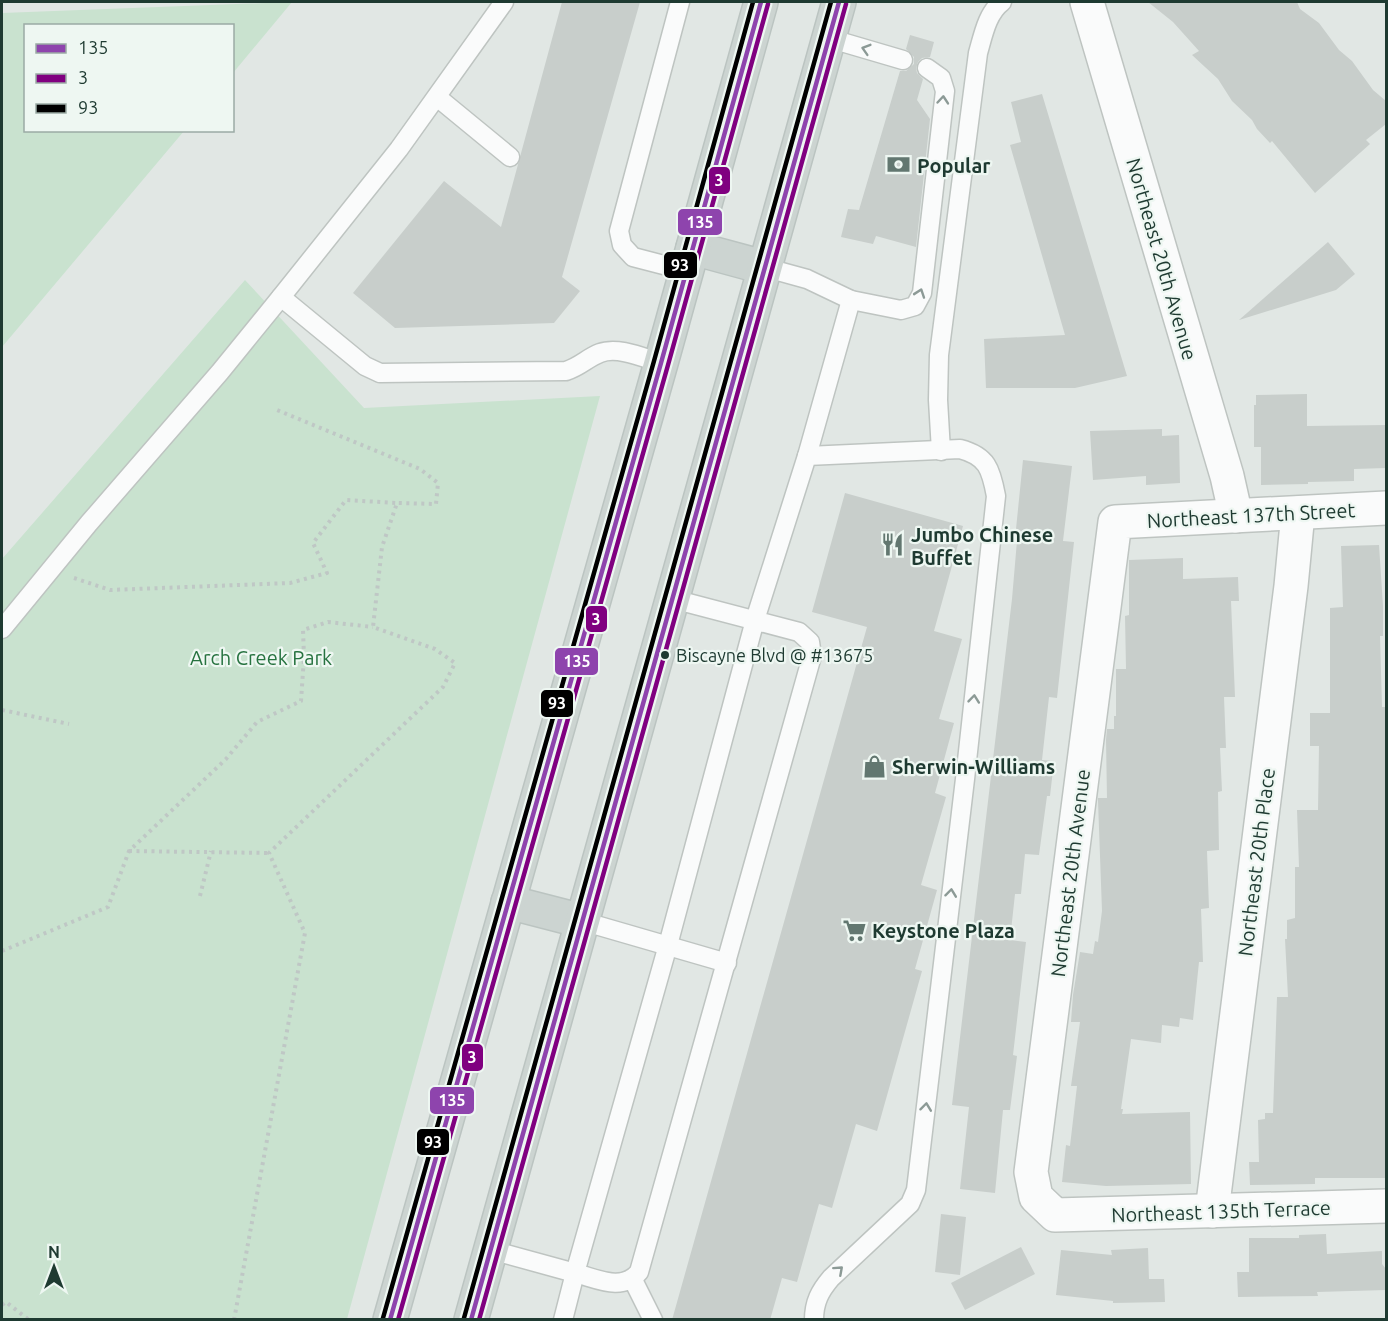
<svg xmlns="http://www.w3.org/2000/svg" width="1388" height="1321" font-family="Ubuntu,sans-serif">
	<style>
		.green { fill: #c9e2cf }
		.building { fill: #c8cecb }
		.lines { fill: none; stroke-linecap: round; stroke-linejoin: round }
		.service-casing { stroke: #bec4c1; stroke-width: 21 }
		.minor-casing { stroke: #bec4c1; stroke-width: 36 }
		.primary-casing { stroke: #bbc4c1; stroke-width: 36 }
		.path { stroke: #bfc7c5; stroke-width: 4; stroke-dasharray: 3 4.5; stroke-linecap: butt }
		.service { stroke: #fafbfb; stroke-width: 18 }
		.minor { stroke: #fafbfb; stroke-width: 33 }
		.primary { stroke: #ccd4d1; stroke-width: 33 }
		.bus-1-casing { stroke: #eef7f2; stroke-width: 9 }
		.bus-2-casing { stroke: #eef7f2; stroke-width: 9 }
		.bus-3-casing { stroke: #eef7f2; stroke-width: 9 }
		.bus-1 { stroke: #8e44ad; stroke-width: 4.5 }
		.bus-2 { stroke: #800080; stroke-width: 4.5 }
		.bus-3 { stroke: #000; stroke-width: 4.5 }
		.oneway { stroke: #8c9a96 }
		.bus-dot { fill: #1e3a31; stroke: #eef7f2; stroke-width: 2 }
		.labels { text-anchor: middle; dominant-baseline: central; stroke-width: 4.5; stroke-linejoin: round; paint-order: stroke }
		.bus-label { font-size: 18px; fill: #1e3a31; stroke: #eef7f2; text-anchor: start }
		.poi-label { font-size: 20px; font-weight: bold; fill: #1e3a31; stroke: #eef7f2; text-anchor: start }
		.street-label { font-size: 20px; fill: #1e3a31; stroke: #eef7f2 }
		.park-label { font-size: 20px; fill: #277340; stroke: #eef7f2 }
		.line-badge { stroke: #eef7f2; stroke-width: 2 }
		.badge-label { font-size: 16px; text-anchor: middle; font-weight: bold; fill: #fff }
	</style>
	<rect width="100%" height="100%" fill="#e1e7e4"/>
	<!-- green -->
	<g class="green">
		<polygon points="292,2 233,73 232,26 26,26 26,130 184,131 2,347 2,13"/>
		<polygon points="245,280 364,408 600,396 347,1319 2,1320 2,559"/>
	</g>
	<!-- building -->
	<g class="building">
		<polygon points="562,2 640,2 562,277 580,291 554,323 395,328 353,293 444,181 501,227"/>
		<polygon points="1148,2 1297,2 1300,9 1319,23 1339,50 1352,61 1373,90 1386,101 1386,124 1366,140 1370,144 1315,193 1272,141 1270,143 1257,129 1252,120 1232,101 1218,79 1192,55 1199,51 1173,22"/>
		<polygon points="910,35 934,42 930,57 922,58 918,62 916,68 917,73 923,79 917,100 930,119 916,247 876,236 873,244 841,237 848,209 859,210 900,71 906,71 914,64 914,57 906,49"/>
		<polygon points="1042,94 1127,376 1075,388 986,388 984,339 1065,335 1010,145 1021,142 1011,102"/>
		<polygon points="1328,242 1355,274 1336,290 1239,320"/>
		<polygon points="1307,394 1307,426 1386,425 1386,468 1354,469 1354,481 1308,482 1308,484 1261,485 1261,447 1254,447 1254,405 1256,405 1256,395"/>
		<polygon points="1162,429 1162,436 1179,435 1180,483 1146,485 1146,476 1093,480 1090,431"/>
		<polygon points="1023,460 1072,466 1063,541 1074,542 1057,698 1049,697 1042,760 1054,761 1050,796 1047,796 1039,855 1025,854 1021,894 1015,894 1010,940 1026,942 1013,1055 1017,1056 1010,1110 1003,1110 995,1193 960,1189 969,1107 952,1105 1012,599 1018,529 1016,529"/>
		<polygon points="845,493 963,526 934,631 962,639 939,719 954,723 935,793 946,797 921,885 937,890 915,969 922,971 877,1131 856,1124 832,1208 819,1204 797,1282 782,1278 770,1320 672,1320 867,627 812,612"/>
		<polygon points="1379,545 1383,606 1383,636 1380,636 1382,707 1386,707 1386,1178 1315,1178 1315,1184 1250,1185 1249,1162 1259,1162 1258,1120 1265,1119 1265,1113 1273,1113 1277,997 1288,997 1285,939 1287,939 1287,920 1295,918 1295,867 1299,867 1297,810 1318,810 1319,746 1310,746 1310,713 1330,713 1330,608 1343,607 1341,546"/>
		<polygon points="1183,558 1183,579 1238,577 1239,601 1231,601 1235,697 1224,697 1226,748 1220,748 1222,791 1218,792 1219,850 1207,851 1209,908 1201,909 1203,962 1199,962 1193,1020 1180,1018 1179,1027 1162,1025 1161,1043 1131,1039 1121,1109 1123,1109 1122,1114 1190,1112 1191,1184 1106,1186 1062,1182 1066,1145 1070,1146 1077,1086 1071,1086 1080,1022 1071,1022 1073,995 1080,952 1093,954 1095,941 1098,942 1102,911 1098,801 1098,798 1107,798 1106,740 1107,729 1114,729 1114,716 1116,716 1116,669 1126,669 1125,616 1129,615 1129,560"/>
		<polygon points="941,1214 966,1217 960,1275 935,1272"/>
		<polygon points="1326,1234 1327,1254 1382,1251 1382,1264 1386,1269 1386,1290 1317,1292 1318,1296 1238,1297 1237,1272 1249,1272 1249,1238 1299,1238 1299,1235"/>
		<polygon points="1021,1247 1035,1274 965,1310 951,1283"/>
		<polygon points="1148,1248 1149,1279 1164,1279 1165,1302 1113,1303 1113,1301 1056,1295 1061,1250 1112,1255 1111,1250"/>
	</g>
	<g class="lines">
		<defs>
			<g id="service">
				<polyline points="680,2 619,231 622,245 633,257 687,271"/>
				<polyline points="828,38 903,60"/>
				<polyline points="437,97 510,157"/>
				<polyline points="763,267 807,279 851,300 807,456"/>
				<path d="M 281,297 L 365,366 L 380,373 L 566,371 C 581,366 587,358 600,353 C 618,346 644,358 661,363"/>
				<polyline points="851,300 901,310 915,306 922,293 945,91 941,78 927,68"/>
				<path d="M 941,451 L 938,400 L 939,355 L 978,53 C 983,36 987,13 1002,2"/>
				<path d="M 673,599 L 799,632 L 810,642 L 812,656 L 639,1272 C 622,1292 598,1279 575,1273 L 668,945 L 755,620 L 807,456 L 960,449 C 987,456 991,469 996,496 L 965,779 L 916,1190 L 910,1204 L 831,1278 C 820,1291 814,1302 814,1320"/>
				<polyline points="2,629 89,523 220,372 281,297 399,149 504,2"/>
				<polyline points="582,921 727,963"/>
				<polyline points="491,1250 575,1273 563,1320"/>
				<polyline points="633,1280 653,1320"/>
			</g>
			<g id="minor">
				<polyline points="1087,2 1227,476 1236,516"/>
				<polyline points="1386,508 1115,522 1031,1172 1036,1197 1055,1215 1386,1206"/>
				<polyline points="1212,1211 1291,586 1298,513"/>
			</g>
			<g id="primary">
				<polyline points="693,248 763,267"/>
				<polyline points="508,902 582,921"/>
				<polyline points="390,1320 661,363 761,2"/>
				<polyline points="471,1320 839,2"/>
			</g>
		</defs>
		<!-- service casing -->
		<use href="#service" class="service-casing"/>
		<!-- minor casing -->
		<use href="#minor" class="minor-casing"/>
		<!-- primary casing -->
		<use href="#primary" class="primary-casing"/>
		<!-- path -->
		<g class="path">
			<polyline points="74,578 110,590 290,583 327,573 313,543 346,500 397,503"/>
			<polyline points="2,710 69,724"/>
			<polyline points="129,851 269,853"/>
			<polyline points="200,896 211,851"/>
			<polyline points="2,951 108,907 129,851 226,759 257,722 301,701 304,657 303,630 328,622 373,627"/>
			<polyline points="2,1305 6,1302 29,1320"/>
			<polyline points="234,1320 305,933 269,853 443,687 455,663 435,649 373,627 382,547 397,503 436,504 438,483 420,469 277,410"/>
		</g>
		<!-- service -->
		<use href="#service" class="service"/>
		<!-- minor -->
		<use href="#minor" class="minor"/>
		<!-- primary -->
		<use href="#primary" class="primary"/>
		<defs>
			<g id="bus-1">
				<polyline points="390,1320 661,363 761,2"/>
				<polyline points="471,1320 839,2"/>
			</g>
			<g id="bus-2">
				<polyline points="398,1320 668,365 768,4"/>
				<polyline points="479,1320 846,4"/>
			</g>
			<g id="bus-3">
				<polyline points="383,1318 654,361 753,2"/>
				<polyline points="464,1318 831,2"/>
			</g>
		</defs>
		<!-- bus-1 casing -->
		<use href="#bus-1" class="bus-1-casing"/>
		<!-- bus-2 casing -->
		<use href="#bus-2" class="bus-2-casing"/>
		<!-- bus-3 casing -->
		<use href="#bus-3" class="bus-3-casing"/>
		<!-- bus-1 -->
		<use href="#bus-1" class="bus-1"/>
		<!-- bus-2 -->
		<use href="#bus-2" class="bus-2"/>
		<!-- bus-3 -->
		<use href="#bus-3" class="bus-3"/>
	</g>
	<!-- one-way arrows -->
	<defs><path id="oneway-chevron" d="M-2-3.5L2.5 0L-2 3.5" fill="none" stroke-width="1.6" stroke-linecap="round" stroke-linejoin="round" transform="scale(1.5)"/></defs>
	<g class="oneway">
		<use href="#oneway-chevron" transform="translate(866 49) rotate(-163)"/>
		<use href="#oneway-chevron" transform="translate(943 100) rotate(-85)"/>
		<use href="#oneway-chevron" transform="translate(920 293) rotate(-71)"/>
		<use href="#oneway-chevron" transform="translate(974 699) rotate(-84)"/>
		<use href="#oneway-chevron" transform="translate(951 893) rotate(-83)"/>
		<use href="#oneway-chevron" transform="translate(926 1107) rotate(-83)"/>
		<use href="#oneway-chevron" transform="translate(839 1270) rotate(-42)"/>
	</g>
	<!-- icons -->
	<defs>
		<symbol id="bank-bare" viewBox="-9 -9 18 18"><path d="M-6-4H6V4H-6ZM0-2.3a2.3 2.3 0 1 0 0 4.6a2.3 2.3 0 1 0 0-4.6Z" fill="#627770" stroke="#eef7f2" stroke-width="2.5" paint-order="stroke"/></symbol>
		<symbol id="restaurant-bare" viewBox="-9 -9 18 18"><path d="M-5-6h1v4h1v-4h1v4h1v-4h1v5L-1.5 .5V6h-2V.5L-5-1ZM5-6V6H3V1.5H1.5Q1.5-4 5-6Z" fill="#627770" stroke="#eef7f2" stroke-width="2.5" paint-order="stroke"/></symbol>
		<symbol id="shop-bare" viewBox="-9 -9 18 18"><path d="M-5-2.5h2.3a2.7 3.5 0 0 1 5.4 0H5L5.5 6h-11ZM-1.5-2.5h3a1.5 2.3 0 0 0-3 0Z" fill="#627770" stroke="#eef7f2" stroke-width="2.5" paint-order="stroke"/></symbol>
		<symbol id="supermarket-bare" viewBox="-9 -9 18 18"><path d="M-6-5.5h2.5l.6 2H6L4.5 2H-2.5L-4.4-4H-6ZM-1.5 3.2a1.3 1.3 0 1 0 .1 0ZM3 3.2a1.3 1.3 0 1 0 .1 0Z" fill="#627770" stroke="#eef7f2" stroke-width="2.5" paint-order="stroke"/></symbol>
	</defs>
	<g fill-rule="evenodd">
		<use href="#bank-bare" x="882" y="148" width="33" height="33"/>
		<use href="#restaurant-bare" x="876" y="528" width="33" height="33"/>
		<use href="#shop-bare" x="858" y="750" width="33" height="33"/>
		<use href="#supermarket-bare" x="838" y="914" width="33" height="33"/>
	</g>
	<!-- markers -->
	<circle class="bus-dot" cx="665" cy="655" r="5"/>
	<g class="labels">
		<!-- bus labels -->
		<g class="bus-label">
			<text x="676" y="655">Biscayne Blvd @ #13675</text>
		</g>
		<!-- poi labels -->
		<g class="poi-label">
			<text x="917" y="165">Popular</text>
			<text x="911" y="534">Jumbo Chinese<tspan x="911" dy="23">Buffet</tspan></text>
			<text x="892" y="766">Sherwin-Williams</text>
			<text x="872" y="930">Keystone Plaza</text>
		</g>
		<!-- street labels -->
		<g class="street-label">
			<text transform="translate(1162 259) rotate(74)">Northeast 20th Avenue</text>
			<text transform="translate(1251 515) rotate(-3)">Northeast 137th Street</text>
			<text transform="translate(1256 862) rotate(-83)">Northeast 20th Place</text>
			<text transform="translate(1070 873) rotate(-83)">Northeast 20th Avenue</text>
			<text transform="translate(1221 1211) rotate(-2)">Northeast 135th Terrace</text>
		</g>
		<!-- park labels -->
		<g class="park-label">
			<text x="261" y="657">Arch Creek Park</text>
		</g>
	</g>
	<g class="line-badge">
		<rect x="708" y="166" width="23" height="29" rx="6" fill="#800080"/>
		<rect x="677" y="208" width="46" height="28" rx="6" fill="#8e44ad"/>
		<rect x="663" y="251" width="35" height="28" rx="6" fill="#000"/>
		<rect x="585" y="605" width="23" height="28" rx="6" fill="#800080"/>
		<rect x="554" y="647" width="45" height="29" rx="6" fill="#8e44ad"/>
		<rect x="540" y="689" width="34" height="29" rx="6" fill="#000"/>
		<rect x="461" y="1043" width="23" height="29" rx="6" fill="#800080"/>
		<rect x="429" y="1086" width="46" height="29" rx="6" fill="#8e44ad"/>
		<rect x="416" y="1128" width="34" height="28" rx="6" fill="#000"/>
	</g>
	<g class="badge-label">
		<text x="719" y="186">3</text>
		<text x="700" y="228">135</text>
		<text x="680" y="271">93</text>
		<text x="596" y="625">3</text>
		<text x="577" y="667">135</text>
		<text x="557" y="709">93</text>
		<text x="472" y="1063">3</text>
		<text x="452" y="1106">135</text>
		<text x="433" y="1148">93</text>
	</g>
	<!-- border -->
	<rect width="1388" height="1321" fill="none" stroke="#1e3a31" stroke-width="6"/>
	<!-- legend -->
	<rect x="24" y="24" width="210" height="108" fill="#eef7f2" stroke="#9baba5" stroke-width="1.5"/>
	<rect x="36" y="44" width="30" height="9" fill="#8e44ad" stroke="#9baba5" stroke-width="1.5"/>
	<text x="78" y="54" font-size="18" fill="#1e3a31">135</text>
	<rect x="36" y="74" width="30" height="9" fill="#800080" stroke="#9baba5" stroke-width="1.5"/>
	<text x="78" y="84" font-size="18" fill="#1e3a31">3</text>
	<rect x="36" y="104" width="30" height="9" fill="#000000" stroke="#9baba5" stroke-width="1.5"/>
	<text x="78" y="114" font-size="18" fill="#1e3a31">93</text>
	<!-- north arrow -->
	<g transform="translate(54 1267)" stroke="#eef7f2" stroke-width="4.5" paint-order="stroke">
	<path d="M0-4.5L10 22L0 15L-10 22Z" fill="#1e3a31"/>
	<text y="-9" font-size="16" font-weight="bold" text-anchor="middle" fill="#1e3a31">N</text>
	</g>
</svg>
